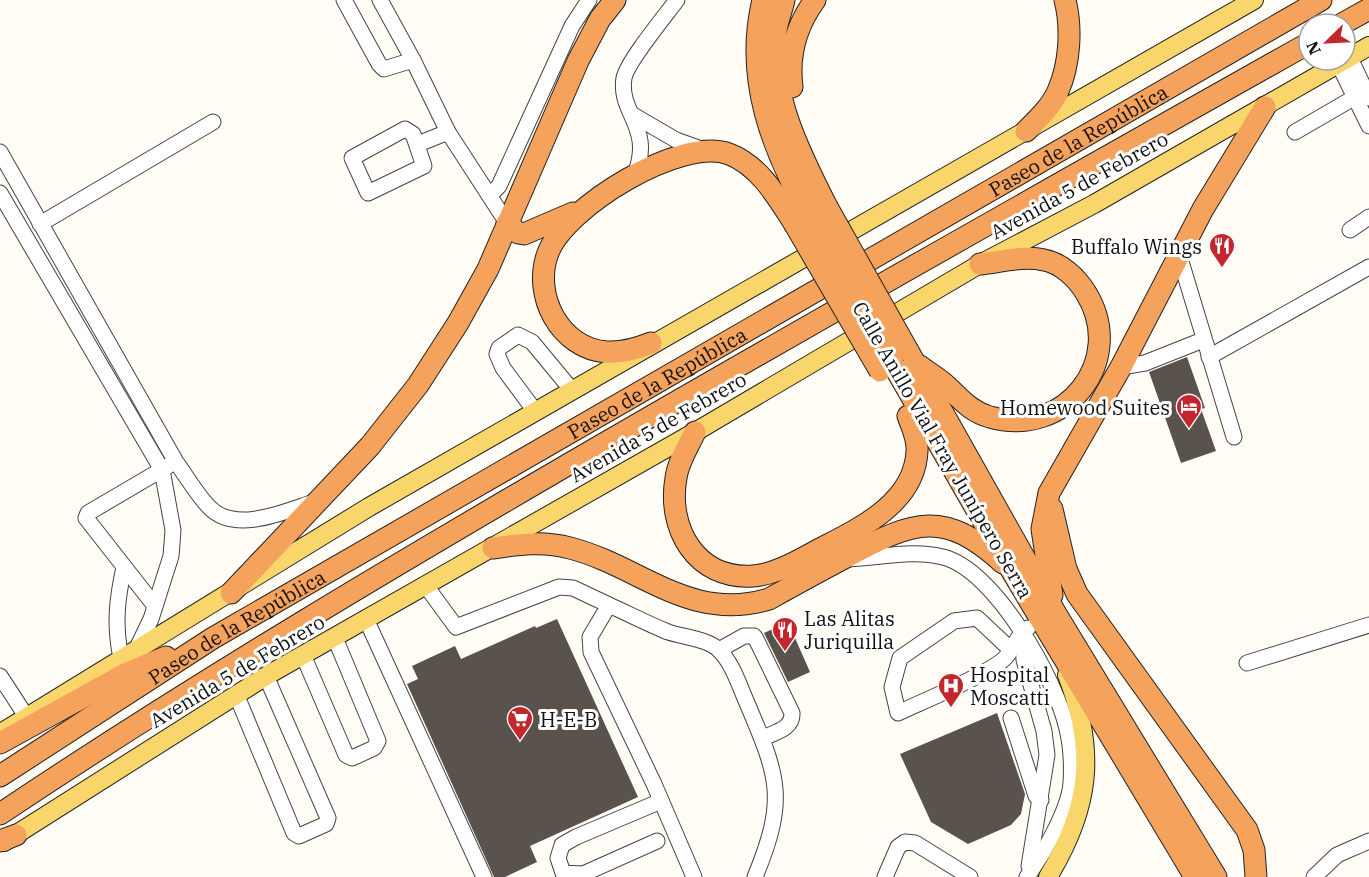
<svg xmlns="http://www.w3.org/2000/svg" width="1369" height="877" font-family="'IBM Plex Serif',serif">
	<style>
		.building { fill: #5a524d }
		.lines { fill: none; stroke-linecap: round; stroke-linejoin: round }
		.minor-casing { stroke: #444; stroke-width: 17 }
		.major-casing { stroke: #222; stroke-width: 20 }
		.highway-casing { stroke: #222; stroke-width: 23 }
		.minor { stroke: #fff; stroke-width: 15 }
		.major { stroke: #f9d66b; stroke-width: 18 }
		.highway { stroke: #f5a25d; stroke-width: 21 }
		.highway-bridge-casing { stroke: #222; stroke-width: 23; stroke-linecap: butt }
		.highway-bridge { stroke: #f5a25d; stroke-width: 21 }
		.labels { text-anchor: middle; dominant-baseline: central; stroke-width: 6; stroke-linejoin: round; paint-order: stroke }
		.street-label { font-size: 20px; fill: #111; stroke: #fff }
		.poi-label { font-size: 20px; fill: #111; stroke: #fff; text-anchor: start }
	</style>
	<rect width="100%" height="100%" fill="#fffdf5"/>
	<!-- building -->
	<g class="building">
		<polygon points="1187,357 1205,408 1201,409 1216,451 1181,463 1149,372"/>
		<polygon points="557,619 638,797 530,846 537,862 505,877 494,877 407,684 418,679 412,666 455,646 461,659 535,626 536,628"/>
		<polygon points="788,622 810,672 788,682 764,633"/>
		<polygon points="997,713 1025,794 1021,814 1011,825 968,844 931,822 900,754"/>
	</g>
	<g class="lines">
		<defs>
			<g id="minor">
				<polyline points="344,0 379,64 384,69 413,60"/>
				<polyline points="380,0 413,60 448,132 507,223"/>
				<polyline points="1350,58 1369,98"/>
				<polyline points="1338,63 1369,126"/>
				<polyline points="633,115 676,140 704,150"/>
				<polygon points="405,129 413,134 424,166 368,193 352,158"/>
				<polyline points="1295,132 1369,89"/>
				<polyline points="418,144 448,132"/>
				<path d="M 0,152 L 176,462 C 187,477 197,495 210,508 C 236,534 286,511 314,502"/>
				<path d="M 634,177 C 655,127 618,114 624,78 C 627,62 665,16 677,0"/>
				<polyline points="0,193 162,470 173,530 171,556 151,619 137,648"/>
				<polyline points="490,195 499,186 572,26 589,0"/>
				<polyline points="40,224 213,122"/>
				<polyline points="1350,230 1369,217"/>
				<polyline points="1179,255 1234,437"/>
				<polyline points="1209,357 1369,267"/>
				<polyline points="1121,367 1145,363 1203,340"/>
				<polyline points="535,411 503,368 497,354 499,348 518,335 532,342 571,389"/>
				<path d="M 848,559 C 880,558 912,549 943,557 C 995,570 1056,679 1067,729 C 1071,745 1072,766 1071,783 C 1069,810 1043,854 1027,877"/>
				<polyline points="426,586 456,627 559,587 573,588 609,605 590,637 591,652 654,784 694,877"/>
				<path d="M 609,605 C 629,614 648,624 668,632 C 683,637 708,639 719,650 C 733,664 739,685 747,703 C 779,778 787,799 755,877"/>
				<polyline points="155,606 86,518 88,513 168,466"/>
				<polyline points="366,619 484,877"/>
				<polyline points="1023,637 1024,660 1044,731 1047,755 1029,866"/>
				<path d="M 1010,649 L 977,618 L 954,621 L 900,658 L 892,687 L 898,713 C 921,702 992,673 1006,657 C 1014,648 1017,635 1028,628"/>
				<path d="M 719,650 L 744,636 L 754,636 L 756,639 L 792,713 C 793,729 775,732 763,738"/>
				<polyline points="303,655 346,755 352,758 374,748 378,741 335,638"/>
				<path d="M 121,658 C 114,625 117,599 124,567"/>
				<polyline points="1247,663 1369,625"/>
				<polyline points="0,676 26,716"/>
				<polyline points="236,694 294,833 299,836 326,824 328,818 266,676"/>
				<polyline points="1011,718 1036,796 1041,800"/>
				<polyline points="657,841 583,874 563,873 558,858 562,845 576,837 661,801"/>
				<polyline points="885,877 898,847 905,842 915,843 970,877"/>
				<polyline points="1314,877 1337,855 1369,841"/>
			</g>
			<g id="major">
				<polyline points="1345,60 1369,46"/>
				<polyline points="4,731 369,507 1254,0"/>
				<polyline points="4,842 266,676 695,432 980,264 1094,204 1345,60"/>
				<path d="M 1048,877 C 1090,808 1097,752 1067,675"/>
			</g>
			<g id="highway">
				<path d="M 763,0 C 744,78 772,149 810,217"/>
				<path d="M 784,0 C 782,10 777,21 776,31 C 769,93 800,154 827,207"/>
				<polyline points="1342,24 1369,9"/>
				<path d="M 792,87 C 788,55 796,26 815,0"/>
				<path d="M 1026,131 C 1038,119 1051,107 1058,91 C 1070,64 1072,28 1065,0"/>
				<polyline points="507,223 518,233 524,234 573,213"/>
				<path d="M 651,343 C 636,349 623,353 607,352 C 560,349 532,295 548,253 C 565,207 681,136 729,154 C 759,165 778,198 794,223"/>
				<polyline points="908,351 1056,614 1216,877"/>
				<polyline points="894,366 1013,573 1195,877"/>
				<path d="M 920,366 C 927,372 935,376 942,382 C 958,395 968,411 990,417 C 1064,439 1128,361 1086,293 C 1077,278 1061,263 1044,260 C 1024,255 1000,262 980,264"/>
				<path d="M 695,432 C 688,447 678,462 676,478 C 667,528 696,580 753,576 C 777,574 799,560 820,549 C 859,529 915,503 917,451 C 918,439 912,427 908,416"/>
				<polyline points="1052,509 1066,569 1077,594 1247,830 1254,850 1256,877"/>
				<path d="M 493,548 C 520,544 544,541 570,548 C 640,566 690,623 769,599 C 796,584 823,569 850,555 C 914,521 944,509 1003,563"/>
				<polyline points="231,593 370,446 418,385 458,323 488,269 578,61 600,19 615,0"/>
				<polyline points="1052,595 1042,529 1049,493 1121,367 1203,209 1265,107"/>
				<polyline points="0,743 125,674 166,657"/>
				<path id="s1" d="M 0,776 L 213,638 L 1321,0"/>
				<path d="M 0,814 C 199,681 405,559 612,439 C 843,305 1076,174 1309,43"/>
				<polyline points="0,841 16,835"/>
			</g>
		</defs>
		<!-- minor casing -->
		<use href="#minor" class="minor-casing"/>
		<!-- major casing -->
		<use href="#major" class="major-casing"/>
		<!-- highway casing -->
		<use href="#highway" class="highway-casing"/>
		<!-- minor -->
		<use href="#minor" class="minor"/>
		<!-- major -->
		<use href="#major" class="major"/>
		<!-- highway -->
		<use href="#highway" class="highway"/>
		<defs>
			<g id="highway-bridge">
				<polyline points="827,207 908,351"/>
				<polyline points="810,217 894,366"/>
				<polyline points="794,223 880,371"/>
			</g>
		</defs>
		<!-- highway-bridge casing -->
		<use href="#highway-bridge" class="highway-bridge-casing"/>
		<!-- highway-bridge -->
		<use href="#highway-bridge" class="highway-bridge"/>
	</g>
	<!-- icons -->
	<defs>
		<symbol id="restaurant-pin" viewBox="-11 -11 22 30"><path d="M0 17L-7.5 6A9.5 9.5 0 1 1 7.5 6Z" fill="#c4262e" stroke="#fff"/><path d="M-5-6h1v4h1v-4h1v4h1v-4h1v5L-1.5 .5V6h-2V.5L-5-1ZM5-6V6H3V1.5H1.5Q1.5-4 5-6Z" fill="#fff"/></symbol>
		<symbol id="hotel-pin" viewBox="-11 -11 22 30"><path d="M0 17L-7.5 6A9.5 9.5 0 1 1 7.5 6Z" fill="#c4262e" stroke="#fff"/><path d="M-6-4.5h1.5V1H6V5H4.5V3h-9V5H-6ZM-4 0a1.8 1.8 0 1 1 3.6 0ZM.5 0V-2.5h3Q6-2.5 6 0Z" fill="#fff"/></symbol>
		<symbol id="hospital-pin" viewBox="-11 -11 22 30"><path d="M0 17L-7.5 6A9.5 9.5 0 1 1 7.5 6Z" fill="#c4262e" stroke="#fff"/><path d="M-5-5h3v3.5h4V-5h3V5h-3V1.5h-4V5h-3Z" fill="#fff"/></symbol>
		<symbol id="supermarket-pin" viewBox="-11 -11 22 30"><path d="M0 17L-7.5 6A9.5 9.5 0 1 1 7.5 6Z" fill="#c4262e" stroke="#fff"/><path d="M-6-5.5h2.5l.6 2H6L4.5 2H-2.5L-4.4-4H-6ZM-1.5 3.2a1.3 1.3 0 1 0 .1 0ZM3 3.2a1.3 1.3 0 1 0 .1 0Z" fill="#fff"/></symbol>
	</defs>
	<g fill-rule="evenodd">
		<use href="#restaurant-pin" x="1207" y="231" width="30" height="40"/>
		<use href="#hotel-pin" x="1174" y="392" width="30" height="40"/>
		<use href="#restaurant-pin" x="770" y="615" width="30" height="40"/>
		<use href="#hospital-pin" x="936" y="671" width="30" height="40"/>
		<use href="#supermarket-pin" x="505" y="704" width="30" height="40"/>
	</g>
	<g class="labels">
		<!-- street labels -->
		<g class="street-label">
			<text stroke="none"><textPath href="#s1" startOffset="1252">Paseo de la República</textPath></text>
			<text transform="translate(1079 185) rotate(-29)">Avenida 5 de Febrero</text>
			<text stroke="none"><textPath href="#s1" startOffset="766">Paseo de la República</textPath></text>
			<text transform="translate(658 427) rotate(-30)">Avenida 5 de Febrero</text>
			<text transform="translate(943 450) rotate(60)">Calle Anillo Vial Fray Junípero Serra</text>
			<text stroke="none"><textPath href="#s1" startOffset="280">Paseo de la República</textPath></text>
			<text transform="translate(237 671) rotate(-31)">Avenida 5 de Febrero</text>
		</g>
		<!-- poi labels -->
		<g class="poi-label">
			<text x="1202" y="246" text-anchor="end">Buffalo Wings</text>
			<text x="1170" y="407" text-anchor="end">Homewood Suites</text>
			<text x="804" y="618">Las Alitas<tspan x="804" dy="23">Juriquilla</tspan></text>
			<text x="970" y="674">Hospital<tspan x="970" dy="23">Moscatti</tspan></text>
			<text x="540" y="719">H-E-B</text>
		</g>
	</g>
	<!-- north arrow -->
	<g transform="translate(1327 42) rotate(246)"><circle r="28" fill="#ffffff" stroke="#a0a0a0" stroke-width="1.5"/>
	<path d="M0-4.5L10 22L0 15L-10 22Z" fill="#c4262e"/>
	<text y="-9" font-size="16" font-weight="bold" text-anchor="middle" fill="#111111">N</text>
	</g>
</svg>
